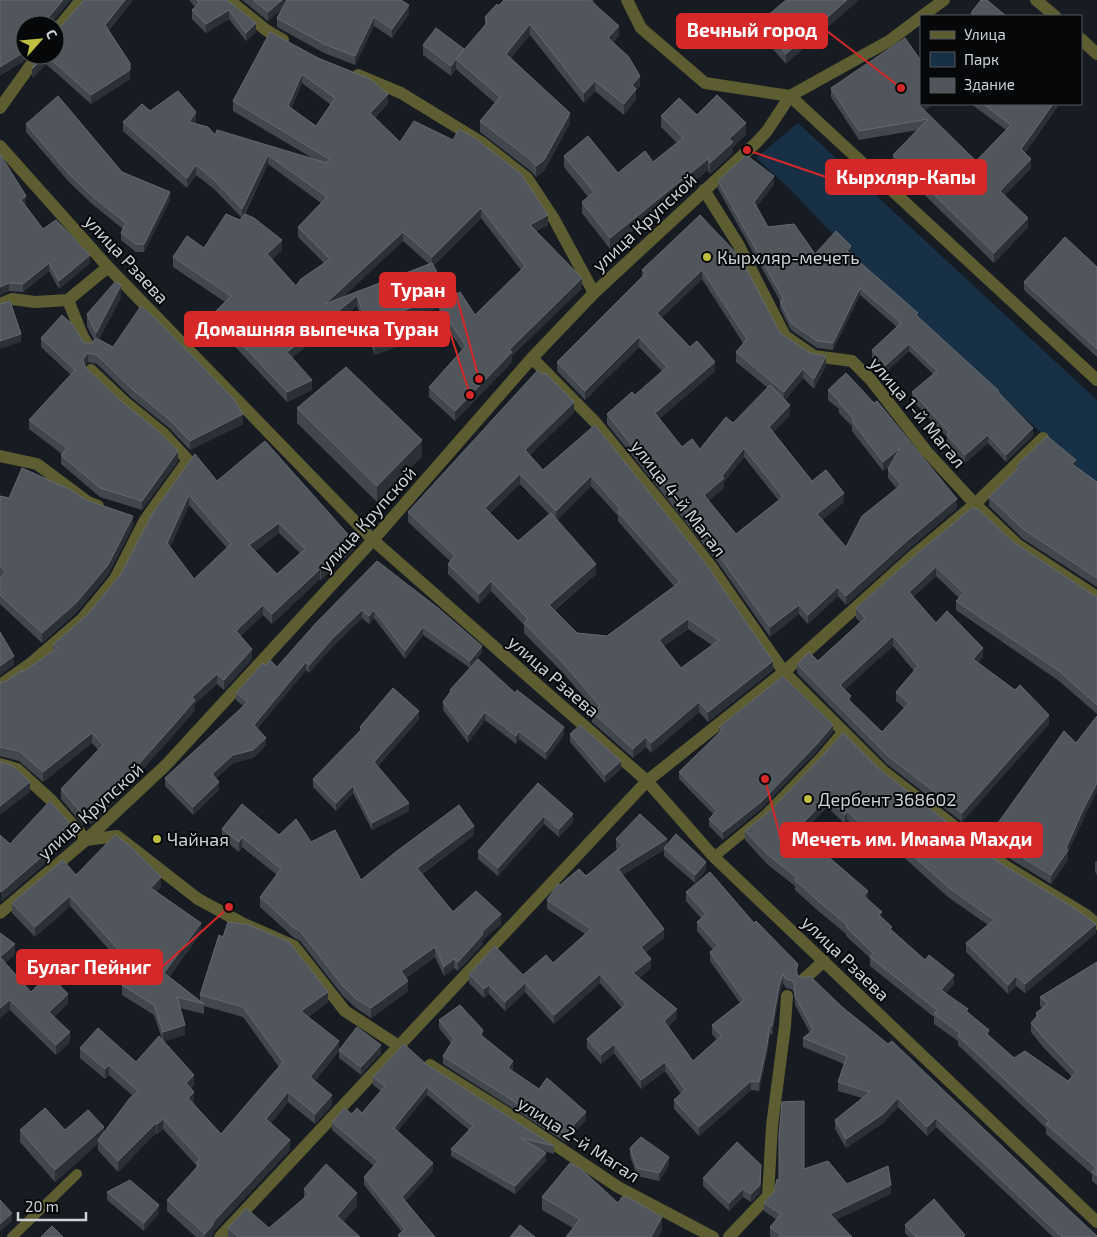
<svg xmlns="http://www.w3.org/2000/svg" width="1097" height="1237" font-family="'Exo 2',sans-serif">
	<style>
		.green { fill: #173046 }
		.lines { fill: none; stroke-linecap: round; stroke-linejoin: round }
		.service { stroke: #5d5d31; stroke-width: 10 }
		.minor { stroke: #5d5d31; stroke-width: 12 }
		.tertiary { stroke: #5d5d31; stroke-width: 12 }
		.wall { fill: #42474d; fill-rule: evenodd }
		.shaded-wall { fill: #2a3036 }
		.building { fill: #51565c; stroke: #646a6f; fill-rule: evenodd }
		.poi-dot { fill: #c0be41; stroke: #050709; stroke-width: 2 }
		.labels { text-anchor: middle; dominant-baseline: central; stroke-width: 4; stroke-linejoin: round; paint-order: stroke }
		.street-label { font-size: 18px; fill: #ced2d6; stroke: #050709 }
		.poi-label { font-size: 18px; fill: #ced2d6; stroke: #050709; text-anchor: start }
		.leader { fill: none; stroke: #d62828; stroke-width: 2 }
		.callout-dot { fill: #d62828; stroke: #050709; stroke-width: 2 }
		.callout { fill: #d62828; stroke: #d62828; stroke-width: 2 }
		.callout-label { font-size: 19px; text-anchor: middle; font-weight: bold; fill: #fff }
	</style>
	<rect width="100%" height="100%" fill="#171c22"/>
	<!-- green -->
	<polygon class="green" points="798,123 1097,400 1097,486 851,253 789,188 756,158"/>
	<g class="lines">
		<!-- service -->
		<g class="service">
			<polyline points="714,857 766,814 821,757 843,731"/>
			<polyline points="12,1237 77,1174"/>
		</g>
		<!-- minor -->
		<g class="minor">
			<polyline points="229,0 266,30 283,40"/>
			<polyline points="627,0 641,28 705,83 790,96"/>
			<polyline points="1036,0 1055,16"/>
			<polyline points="922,16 944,0"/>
			<polyline points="55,32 81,0"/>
			<polyline points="1081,39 1097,54"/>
			<polyline points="358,75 401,93 481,142 527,178 554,219 594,293"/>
			<polyline points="0,108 38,55"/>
			<polyline points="0,146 108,267 373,540 647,781 714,857 1097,1222"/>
			<polyline points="704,190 738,244 785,336 814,356 852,361 871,380 927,452 975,504 1018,545 1097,597"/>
			<polyline points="68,300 82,335 88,345"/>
			<polyline points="0,304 12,299 35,302 68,300 108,267"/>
			<polyline points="532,358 595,422 679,525 710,565 784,672 883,771 1007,867 1086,915 1097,924"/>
			<polyline points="0,456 37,464 88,502 98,506"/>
			<polyline points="0,685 30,664 82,619 115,579 145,520 188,460 164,434 127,404 91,370"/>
			<polyline points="0,764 17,769 51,800 86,840 117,836 198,899 244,924 294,946 345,1011 399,1046"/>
			<polyline points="0,913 86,840 166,765 373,540 532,358 594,293 756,143 767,131 790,96 889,41 921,17"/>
			<polyline points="804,979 824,961"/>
			<polyline points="430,1065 518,1120 618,1187 713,1237"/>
			<polyline points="220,1237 647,781 784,672 914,555 975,504 1043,438"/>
			<polyline points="729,1237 768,1196 772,1126 785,1026 787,996"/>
		</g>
		<!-- tertiary -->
		<polyline class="tertiary" points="790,96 1097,380"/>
	</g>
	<!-- wall -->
	<g class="wall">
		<polygon points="133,0 109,30 130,79 91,104 46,64 32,78 57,31"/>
		<polygon points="189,0 227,0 256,32 246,41 229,19 206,33 192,19 192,10 195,7"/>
		<polygon points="242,0 401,0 409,14 392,38 374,26 355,65 324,53 277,27 277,18 283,8 268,21"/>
		<polygon points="504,0 594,0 593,2 619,36 613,42 640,86 636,90 636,99 624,115 595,91 584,103 530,35 511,58 570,123 544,171 536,177 532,172 480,132 480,121 495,103 456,69 451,76 423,55 423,45 464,50 485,25 485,17 498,6"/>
		<polygon points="786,0 786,64 759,33 759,23"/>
		<path d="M 270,32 L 388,103 L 375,118 L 400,142 L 548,225 L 536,231 L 582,288 L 512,356 L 512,362 L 455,421 L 429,397 L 429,387 L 462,350 L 439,315 L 439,307 L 397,323 L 401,345 L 375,355 L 357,306 L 292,357 L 312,390 L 287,402 L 213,323 L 213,314 L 225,302 L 173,267 L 173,257 L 204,248 L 240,220 L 242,218 L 214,189 L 196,175 L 187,188 L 123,131 L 123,122 L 150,111 L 196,122 L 195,123 L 215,135 L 312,158 L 233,111 L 233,101 ZM 302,83 L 331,105 L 316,126 L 291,109 ZM 268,164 L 321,203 L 298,227 L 298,237 L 324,263 L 296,286 L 272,259 L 282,250 L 245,214 ZM 481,218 L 521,270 L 475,315 L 449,300 L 433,266 ZM 403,241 L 429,264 L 343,297 Z"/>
		<polygon points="831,88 924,111 976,161 1006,130 971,104 1058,104 1058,106 1025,153 1031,168 1005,195 1028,227 994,263 893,164 893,155 918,130 859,140 831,97"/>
		<polygon points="697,115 746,134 733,147 733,153 710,174 708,170 610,249 582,213 582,202 588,197 564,167 564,156 618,173 653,162 677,143 661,127 661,116"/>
		<polygon points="26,124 122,172 170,200 144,252 136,252 121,240 121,233 123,229 91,203 69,182 26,132"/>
		<polygon points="0,154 26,204 25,205 43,229 90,263 59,289 49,271 23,292 9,291 0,295"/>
		<polygon points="718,181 774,184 756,207 768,227 815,254 851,253 851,254 999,393 1033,436 1006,462 988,443 965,463 947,442 947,437 912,400 912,392 933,374 909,351 886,372 872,358 872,350 897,327 860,295 833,350 817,348 791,330 780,308 780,301 718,189"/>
		<path d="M 700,215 L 780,333 L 826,366 L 814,389 L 803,378 L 785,400 L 790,415 L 773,432 L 812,481 L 844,502 L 822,520 L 846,547 L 896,488 L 888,478 L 888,469 L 891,465 L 883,471 L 852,431 L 852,426 L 839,413 L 839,409 L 828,400 L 828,390 L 846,373 L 957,508 L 909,549 L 846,605 L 838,596 L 808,624 L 799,614 L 770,637 L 716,560 L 607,424 L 607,414 L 635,395 L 662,371 L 639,347 L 585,400 L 557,371 L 557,362 L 642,277 L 642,270 ZM 702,279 L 743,343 L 736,352 L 736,362 L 768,388 L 733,423 L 700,449 L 682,447 L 659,419 L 715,371 L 661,318 ZM 744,457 L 779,501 L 736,534 L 708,501 L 724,488 L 724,482 Z"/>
		<polygon points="1097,267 1097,357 1024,290 1024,282"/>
		<polygon points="121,297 99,339 243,424 190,450 169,428 132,398 97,364 88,362 85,366 178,461 142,510 100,497 61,464 61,455 62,454 29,429 29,420 71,375 41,347 41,338 92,343 94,340 87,326 87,314"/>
		<path d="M 543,375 L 574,412 L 530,455 L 543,470 L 595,425 L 773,670 L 708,722 L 699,712 L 651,753 L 646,747 L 633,758 L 592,722 L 592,712 L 595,710 L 563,673 L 524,633 L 524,625 L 491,591 L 479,604 L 448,574 L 448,564 L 450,561 L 408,522 L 408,512 ZM 520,484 L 549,514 L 518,541 L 490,513 ZM 591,486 L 618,516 L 618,521 L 674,586 L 607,636 L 577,633 L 555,610 L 596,574 L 557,520 ZM 688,629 L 712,645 L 681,668 L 663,647 Z"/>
		<polygon points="297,408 422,456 377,502 297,423"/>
		<polygon points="1017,465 1076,467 1097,482 1097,587 1023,539 989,506 989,497 1017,469"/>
		<path d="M 217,481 L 353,550 L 321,580 L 320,579 L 272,624 L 263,615 L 240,636 L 252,659 L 224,690 L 217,684 L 195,704 L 195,710 L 178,730 L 106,810 L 91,824 L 88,821 L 83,825 L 61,799 L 61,789 L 98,750 L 92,743 L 43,782 L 19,761 L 0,756 L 0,682 L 5,682 L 23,672 L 53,651 L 53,645 L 88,614 L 121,574 L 152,514 ZM 189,505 L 227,548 L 194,579 L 170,547 ZM 279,533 L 300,553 L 277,574 L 255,551 Z"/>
		<polygon points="0,496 9,498 86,500 133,526 108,575 76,613 42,643 0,604 0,578 1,577 0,576"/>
		<path d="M 1013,542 L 1093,595 L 1097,596 L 1097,714 L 1059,681 L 956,610 L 956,601 L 959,598 L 936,576 L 913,597 L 936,623 L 983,657 L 978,662 L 1049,724 L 962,822 L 888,765 L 797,673 L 797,664 L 818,661 L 860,622 L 856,618 L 856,608 L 919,552 ZM 893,646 L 914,671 L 896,692 L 896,701 L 904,708 L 882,732 L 851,702 L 845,689 Z"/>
		<polygon points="377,561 482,653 472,666 515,693 564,735 546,760 519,739 516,744 485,720 468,743 443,710 443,702 450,693 450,690 470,668 423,635 405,659 374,618 369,624 362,618 332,647 309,673 306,670 257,729 266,745 253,758 233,763 216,778 219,790 193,815 165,786 165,778 243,706 236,700 236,693 266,666 277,667"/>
		<polygon points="419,719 378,766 409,811 372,830 353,793 336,811 313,787 313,779 360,731 360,727"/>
		<polygon points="719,727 833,732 816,752 761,809 723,840 709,826 709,819 713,814 679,779 679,772 719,733"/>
		<polygon points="570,734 621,769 605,783 570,742"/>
		<polygon points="1076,743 1083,820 1068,852 1068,860 1051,884 1012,860 990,844 990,834"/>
		<polygon points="878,768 980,848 1096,933 1025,993 1016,986 1008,994 966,952 966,943 988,925 948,897 879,835 871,843 847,820 845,824 827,807 807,828 821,850 868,900 892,930 925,960 954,984 946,993 968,1012 989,1036 1014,1058 1068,1081 1072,1077 1043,1047 1031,1032 1031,1023 1036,1018 1036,1013 1042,1008 1040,1006 1040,997 1097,962 1097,1185 1092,1181 1092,1174 1046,1134 1046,1128 958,1045 958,1041 934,1024 934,1017 870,966 870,958 846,936 846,934 816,909 795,890 795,886 767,864 745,840 745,831"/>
		<polygon points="538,783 573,822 559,837 544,824 498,876 478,859 478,851"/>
		<polygon points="222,829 279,835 311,842 361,880 474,835 422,874 453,912 501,924 483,940 483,944 458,971 454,968 444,976 435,957 406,978 408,991 371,1018 356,1008 343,996 300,941 293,937 260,907 260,897 277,875 242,847 239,852 222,838"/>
		<polygon points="616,839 667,844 706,870 695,883 664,856 664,850 622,875 664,938 645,952 651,968 639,978 677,1018 668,1027 693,1061 717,1040 712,1034 712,1025 740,1003 710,961 710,952 713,950 697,931 697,922 701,918 686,901 686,892 754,923 798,973 798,976 841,1006 1097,1237 1053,1237 936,1127 927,1136 898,1107 883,1123 846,1148 835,1129 835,1120 862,1098 838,1091 838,1082 844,1064 803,1047 803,1038 810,1033 795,1005 794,992 791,989 786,988 783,983 779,995 772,1035 770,1034 767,1054 759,1091 751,1090 699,1136 674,1109 674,1100 681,1094 665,1071 641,1089 614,1053 601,1064 587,1048 587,1039 622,1008 600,983 554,1024 525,992 505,1011 489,994 484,998 469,983 469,974 523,975 553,963 585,934 547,909 547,900 560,885 586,876 618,850 616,848"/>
		<polygon points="1097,861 1097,875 1095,872 1095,862"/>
		<path d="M 76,875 L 161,887 L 156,892 L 201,933 L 169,977 L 200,1001 L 200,995 L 328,1002 L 308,1017 L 339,1051 L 315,1081 L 332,1105 L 315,1124 L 288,1102 L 271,1123 L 290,1150 L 214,1231 L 212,1237 L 196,1237 L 167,1211 L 167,1200 L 196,1168 L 196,1165 L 163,1129 L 157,1134 L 156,1133 L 118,1172 L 98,1150 L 98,1144 L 55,1182 L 20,1142 L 20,1130 L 65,1130 L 104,1133 L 133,1096 L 109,1075 L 105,1079 L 80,1058 L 80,1048 L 136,1062 L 162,1039 L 154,1015 L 122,995 L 122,986 L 113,981 L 113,971 L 120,962 L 70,906 L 35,937 L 12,913 L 12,903 ZM 204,1006 L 243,1017 L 279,1067 L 221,1134 L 193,1104 L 194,1102 L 191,1088 L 194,1085 L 164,1041 L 185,1035 L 180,1008 L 204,1014 Z"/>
		<polygon points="0,933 15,954 5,963 31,992 68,1003 54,1017 70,1042 56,1055 10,1010"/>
		<polygon points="439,1020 483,1037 513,1069 512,1071 586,1120 565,1142 443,1064 443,1056 451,1043 439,1028"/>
		<polygon points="339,1050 381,1053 361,1075 339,1058"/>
		<polygon points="426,1064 554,1146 554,1154 543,1151 546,1161 515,1194 451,1156 451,1149 469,1130 427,1095 397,1131 433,1171 405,1201 435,1237 398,1237 398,1235 402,1232 364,1185 364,1177 374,1166 332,1130 332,1122 352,1114 362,1113 381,1091 373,1085 373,1077"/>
		<polygon points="630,1148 669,1165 659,1181 637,1176 630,1156"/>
		<polygon points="804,1169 847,1184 891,1194 835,1220 852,1237 771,1237 770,1236 770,1227 777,1220 764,1211 764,1203 774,1192 779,1182"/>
		<polygon points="761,1173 760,1193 751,1202 743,1197 729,1211 703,1186 703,1178"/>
		<polygon points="304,1189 357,1206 343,1222 360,1237 228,1237 228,1228 269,1228 304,1198"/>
		<polygon points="107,1192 159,1213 144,1231 107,1200"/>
		<polygon points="542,1197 618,1203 662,1230 658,1237 566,1237 573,1228 542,1210"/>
		<polygon points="905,1225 965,1237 909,1237 905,1233"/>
	</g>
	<!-- shaded-wall -->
	<g class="shaded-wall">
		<polygon points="63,0 71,0 50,25 47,25 48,18"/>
		<polygon points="125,0 133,0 105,34 105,25"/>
		<polygon points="282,0 292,0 268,21 268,12"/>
		<polygon points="847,0 859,0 786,64 786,54"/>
		<polygon points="409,5 409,14 392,38 392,29"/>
		<polygon points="229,10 229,19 206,33 206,24"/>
		<polygon points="374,17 374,26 355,65 355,56"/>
		<polygon points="256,23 256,32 246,41 246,33"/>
		<polygon points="530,24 530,35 506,64 506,54"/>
		<polygon points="619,26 619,36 608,48 608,38"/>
		<polygon points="25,51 25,55 29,55 21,64 21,55"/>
		<polygon points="21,54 21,63 0,76 0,67"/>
		<polygon points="46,55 46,64 32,78 32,69"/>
		<polygon points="456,59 456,69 451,76 451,66"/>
		<polygon points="130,70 130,79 91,104 91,95"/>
		<polygon points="302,74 302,83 288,116 288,106"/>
		<polygon points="640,76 640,86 636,90 636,99 624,115 624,104 632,85"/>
		<polygon points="595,81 595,91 584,103 584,93"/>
		<polygon points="388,94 388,103 370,123 370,113"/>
		<polygon points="921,104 934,104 919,115 919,105"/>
		<polygon points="1053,104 1058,104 1058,106 1021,158 1021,149"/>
		<polygon points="196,112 196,122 189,131 189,122"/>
		<polygon points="570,113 570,123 544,171 536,177 536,166"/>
		<polygon points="746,123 746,134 733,147 733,153 710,174 710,163 729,139"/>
		<polygon points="268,155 268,164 242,218 242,209"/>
		<polygon points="708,159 708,170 610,249 610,238"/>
		<polygon points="1031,159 1031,168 1000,200 1000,191"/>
		<polygon points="196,165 196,175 187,188 187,178"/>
		<polygon points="774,176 774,184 754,210 754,202"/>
		<polygon points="170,192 170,200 144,252 144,244"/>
		<polygon points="26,196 26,204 21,207 21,200"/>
		<polygon points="481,208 481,218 432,267 432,257"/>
		<polygon points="548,215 548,225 530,234 530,225"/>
		<polygon points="1028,218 1028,227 994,263 994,253"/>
		<polygon points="403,232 403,241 325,314 325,304"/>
		<polygon points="282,240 282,250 267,264 267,254"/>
		<polygon points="851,246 851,253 847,258 847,251"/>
		<polygon points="90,255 90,263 59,289 59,281"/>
		<polygon points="49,263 49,271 23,292 23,284"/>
		<polygon points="702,270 702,279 657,323 657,313"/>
		<polygon points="582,278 582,288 512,356 512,362 455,421 455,411 509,350"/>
		<polygon points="9,283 9,291 0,295 0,287"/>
		<polygon points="121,285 121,297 96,345 96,333"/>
		<polygon points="860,288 860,295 833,350 833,343"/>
		<polygon points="449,294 449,304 394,324 394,314"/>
		<polygon points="357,296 357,306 287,362 287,352"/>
		<polygon points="21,334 21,342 0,349 0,341"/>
		<polygon points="401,335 401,345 375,355 375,345"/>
		<polygon points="639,337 639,347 585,400 585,391"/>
		<polygon points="909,344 909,351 886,372 886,365"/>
		<polygon points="88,353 88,362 83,369 83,359"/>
		<polygon points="826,356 826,366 814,389 814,379"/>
		<polygon points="715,362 715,371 655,422 655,413"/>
		<polygon points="803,369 803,378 784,402 784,392"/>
		<polygon points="312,380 312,390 287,402 287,392"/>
		<polygon points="574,402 574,412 525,460 525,450"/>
		<polygon points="790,405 790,415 769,436 769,427"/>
		<polygon points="243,414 243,424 190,450 190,441"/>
		<polygon points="1033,428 1033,436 1006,462 1006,455"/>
		<polygon points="988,435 988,443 965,463 965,455"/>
		<polygon points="422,440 422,456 377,502 377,486"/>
		<polygon points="744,448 744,457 724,482 724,488 704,504 704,495 722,476"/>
		<polygon points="900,448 900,458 883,471 883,462"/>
		<polygon points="178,451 178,461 142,510 142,501"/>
		<polygon points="1076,460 1076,469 1072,464"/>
		<polygon points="520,474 520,484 485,518 485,508"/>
		<polygon points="591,476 591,486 556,521 556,511"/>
		<polygon points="844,493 844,502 817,524 817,514"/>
		<polygon points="189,495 189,505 167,553 167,543"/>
		<polygon points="957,499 957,508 909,549 846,605 846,596 909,539"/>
		<polygon points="133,516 133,526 108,575 76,613 42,643 42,633"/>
		<polygon points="279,523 279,533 249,555 249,545"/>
		<polygon points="353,540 353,550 321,580 321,570"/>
		<polygon points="596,564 596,574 549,614 549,605"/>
		<polygon points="936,567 936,576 909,601 909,592"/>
		<polygon points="320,569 320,579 272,624 272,614"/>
		<polygon points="491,581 491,591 479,604 479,594"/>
		<polygon points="838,587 838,596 808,624 808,615"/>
		<polygon points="263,605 263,615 236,641 236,631"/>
		<polygon points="799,605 799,614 770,637 770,627"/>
		<polygon points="362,610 362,618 332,647 309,673 309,665 332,639"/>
		<polygon points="374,610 374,618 369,624 369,616"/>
		<polygon points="688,619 688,629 659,650 659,640"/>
		<polygon points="423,627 423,635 405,659 405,651"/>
		<polygon points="893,636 893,646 840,694 840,685"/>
		<polygon points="482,646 482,653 470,668 470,661"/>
		<polygon points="983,648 983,657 973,668 973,659"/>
		<polygon points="252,649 252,659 224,690 224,680"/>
		<polygon points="14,656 14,665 0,676 0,666"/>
		<polygon points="773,661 773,670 708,722 708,712"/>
		<polygon points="306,662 306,670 254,733 254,725"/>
		<polygon points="217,674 217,684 195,704 195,710 178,730 106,810 91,824 91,814 192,697"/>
		<polygon points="851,696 851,705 848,699"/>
		<polygon points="699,702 699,712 651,753 651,743"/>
		<polygon points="419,711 419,719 374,770 374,762"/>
		<polygon points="485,712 485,720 468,743 468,735"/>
		<polygon points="1049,715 1049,724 962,822 962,813"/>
		<polygon points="833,725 833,732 816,752 761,809 723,840 723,832"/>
		<polygon points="564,727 564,735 546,760 546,752"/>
		<polygon points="519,731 519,739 516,744 516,736"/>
		<polygon points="92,733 92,743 43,782 43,772"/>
		<polygon points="646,737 646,747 633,758 633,749"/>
		<polygon points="266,738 266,745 253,758 233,763 212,782 212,774 233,755"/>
		<polygon points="621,761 621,769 605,783 605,775"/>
		<polygon points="30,782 30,792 0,815 0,806"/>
		<polygon points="219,782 219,790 193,815 193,807"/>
		<polygon points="1097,783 1097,792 1083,820 1068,852 1068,860 1051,884 1051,875 1066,848 1083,810"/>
		<polygon points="353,786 353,793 336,811 336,803"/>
		<polygon points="827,798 827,807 802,833 802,824"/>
		<polygon points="409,803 409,811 372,830 372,823"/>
		<polygon points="88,811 88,821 83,825 83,815"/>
		<polygon points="847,811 847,820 845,824 845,815"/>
		<polygon points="573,814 573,822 559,837 559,829"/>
		<polygon points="544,816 544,824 498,876 498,868"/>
		<polygon points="879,825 879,835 871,843 871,833"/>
		<polygon points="72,826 72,836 52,854 52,858 1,902 1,892"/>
		<polygon points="474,826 474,835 417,877 417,868"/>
		<polygon points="242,837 242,847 239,852 239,842"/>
		<polygon points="667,839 667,848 664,848 664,850 618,878 618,869"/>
		<polygon points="821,842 821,852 817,847"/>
		<polygon points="706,862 706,870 695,883 695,875"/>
		<polygon points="161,877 161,887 151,898 151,888"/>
		<polygon points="868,891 868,900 864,896"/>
		<polygon points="70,896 70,906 35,937 35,927"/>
		<polygon points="501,914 501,924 483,940 483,944 458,971 458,962 482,932"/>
		<polygon points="201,923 201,933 164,983 164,973"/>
		<polygon points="1096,924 1096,933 1025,993 1025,984"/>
		<polygon points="664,929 664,938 641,956 641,947"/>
		<polygon points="15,944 15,954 0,967 0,957"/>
		<polygon points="435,947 435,957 401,981 401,971"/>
		<polygon points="454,959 454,968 444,976 444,967"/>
		<polygon points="651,959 651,968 633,982 633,973"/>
		<polygon points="798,964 798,973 796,980 796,971"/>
		<polygon points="600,974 600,983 554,1024 554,1015"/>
		<polygon points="783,974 783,983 779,995 772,1035 772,1026 779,986"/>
		<polygon points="954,975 954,984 941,999 941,990"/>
		<polygon points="1016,976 1016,986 1008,994 1008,985"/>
		<polygon points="408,981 408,991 371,1018 371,1008"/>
		<polygon points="525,983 525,992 505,1011 505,1002"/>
		<polygon points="489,985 489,994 484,998 484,989"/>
		<polygon points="328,992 328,1002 301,1022 301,1011"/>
		<polygon points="68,994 68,1003 49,1022 49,1012"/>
		<polygon points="10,1000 10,1010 0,1018 0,1008"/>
		<polygon points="677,1009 677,1018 664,1030 664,1021"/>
		<polygon points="185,1025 185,1035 163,1042 163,1032"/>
		<polygon points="770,1025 770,1034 767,1054 759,1091 759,1082"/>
		<polygon points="70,1032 70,1042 56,1055 56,1045"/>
		<polygon points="339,1041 339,1051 310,1087 310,1077"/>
		<polygon points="614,1044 614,1053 601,1064 601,1055"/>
		<polygon points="381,1045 381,1053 361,1075 361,1067"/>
		<polygon points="513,1061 513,1069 508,1076 508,1068"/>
		<polygon points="665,1062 665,1071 641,1089 641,1080"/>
		<polygon points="109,1065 109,1075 105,1079 105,1069"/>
		<polygon points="194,1075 194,1085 186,1093 186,1083"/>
		<polygon points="751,1081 751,1090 699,1136 699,1127"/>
		<polygon points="427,1087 427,1095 394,1136 394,1128"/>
		<polygon points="194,1092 194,1102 188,1108 188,1098"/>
		<polygon points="288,1092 288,1102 266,1129 266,1119"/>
		<polygon points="332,1095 332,1105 315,1124 315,1114"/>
		<polygon points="898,1098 898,1107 883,1123 846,1148 846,1139"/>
		<polygon points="586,1112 586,1120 565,1142 565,1134"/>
		<polygon points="936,1118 936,1127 927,1136 927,1127"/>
		<polygon points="163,1119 163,1129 157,1134 157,1124"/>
		<polygon points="156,1123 156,1133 118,1172 118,1161"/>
		<polygon points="104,1127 104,1139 98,1140 98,1144 55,1182 55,1170"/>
		<polygon points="290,1140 290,1150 214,1231 212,1237 205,1237 205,1234 214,1221"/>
		<polygon points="546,1153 546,1161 515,1194 515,1186"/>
		<polygon points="669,1157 669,1165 659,1181 659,1173"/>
		<polygon points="433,1163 433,1171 402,1205 402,1197"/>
		<polygon points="761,1165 760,1193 751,1202 751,1194"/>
		<polygon points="891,1185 891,1194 830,1223 830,1214"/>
		<polygon points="743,1189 743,1197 729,1211 729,1203"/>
		<polygon points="357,1193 357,1206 337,1229 337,1216"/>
		<polygon points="159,1205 159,1213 144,1231 144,1223"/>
		<polygon points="12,1213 12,1221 0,1232 0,1224"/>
		<polygon points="662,1217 662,1230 658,1237 651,1237"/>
	</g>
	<!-- building -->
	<g class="building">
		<polygon points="0,0 63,0 48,18 47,22 48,25 25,25 25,51 21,55 21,54 0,67"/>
		<polygon points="84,0 125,0 105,25 130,63 130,70 91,95 46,55 32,69 41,55 55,55 55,30 57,31"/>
		<polygon points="197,0 227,0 256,23 246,33 229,10 206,24 192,10 199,3"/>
		<polygon points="253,0 282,0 268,12"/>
		<polygon points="287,0 401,0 409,5 392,29 374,17 355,56 324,44 277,18"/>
		<polygon points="504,0 590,0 619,26 608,38 628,56 640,76 632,85 636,89 624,104 595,81 584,93 530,24 506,54 570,113 544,160 536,166 532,161 480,121 500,97 456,59 451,66 423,45 436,28 464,49 457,58 487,23 485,17 497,4 498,6"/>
		<polygon points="786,0 847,0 786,54 759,23"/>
		<polygon points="981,0 987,0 1006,16 974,16 971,13"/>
		<path d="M 270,32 L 318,58 L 370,79 L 388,94 L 370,113 L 400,142 L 414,121 L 453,140 L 459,129 L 476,139 L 521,174 L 548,215 L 530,225 L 582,278 L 509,350 L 512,352 L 455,411 L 429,387 L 466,346 L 439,306 L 460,292 L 475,315 L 525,266 L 481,208 L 432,257 L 403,232 L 325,304 L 432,263 L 449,294 L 394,314 L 401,335 L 375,345 L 357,296 L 287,352 L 312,380 L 287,392 L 213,314 L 231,296 L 173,257 L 187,236 L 204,248 L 226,214 L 240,220 L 245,214 L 254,218 L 282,240 L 267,254 L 296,286 L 301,279 L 330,259 L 298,227 L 327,197 L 268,155 L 242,209 L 214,180 L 196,165 L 187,178 L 123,122 L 142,104 L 150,111 L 178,91 L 196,112 L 189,122 L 208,127 L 215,135 L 217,130 L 327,163 L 329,159 L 233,101 ZM 302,74 L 335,98 L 316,126 L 288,106 Z"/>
		<polygon points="905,38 921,61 921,104 919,105 976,161 1011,125 983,104 1053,104 1021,149 1031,159 1000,191 1028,218 994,253 893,155 928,119 859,131 831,88"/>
		<polygon points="717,95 746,123 729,139 733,142 710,163 708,159 610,238 582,202 594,192 564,156 588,136 618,173 645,151 653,162 683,138 661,116 679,98 697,115"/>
		<polygon points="58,96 122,172 170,192 144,244 136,244 121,233 126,223 91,195 69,174 26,124"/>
		<polygon points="0,154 26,196 21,200 43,229 56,220 90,255 59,281 49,263 23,284 9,283 0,287 0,234 2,232 0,230"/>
		<polygon points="746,155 774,176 754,202 768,227 794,224 815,254 836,231 851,246 847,251 918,313 916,315 999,391 998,392 1033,428 1006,455 988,435 965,455 947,435 949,432 912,392 937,371 909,344 886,365 872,350 901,323 860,288 833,343 817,341 791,323 780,301 784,300 718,181"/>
		<path d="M 700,215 L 741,258 L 780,333 L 810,353 L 826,356 L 814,379 L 803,369 L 784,392 L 736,352 L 747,339 L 702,270 L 657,313 L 690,347 L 697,341 L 715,362 L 655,413 L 682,447 L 692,439 L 700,449 L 726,417 L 733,423 L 770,385 L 790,405 L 769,427 L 812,481 L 826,470 L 844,493 L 817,514 L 846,547 L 862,516 L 901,485 L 888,469 L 900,448 L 883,462 L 852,421 L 854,419 L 839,403 L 840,402 L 828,390 L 846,373 L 874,403 L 877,401 L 957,499 L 909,539 L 846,596 L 838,587 L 808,615 L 799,605 L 770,627 L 716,551 L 607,414 L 632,392 L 635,395 L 667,367 L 639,337 L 585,391 L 557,362 L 646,273 L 642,270 ZM 744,448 L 783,497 L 736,534 L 704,495 L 724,478 L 722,476 Z"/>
		<polygon points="1065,237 1097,267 1097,349 1024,282"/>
		<polygon points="115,282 121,285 96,333 87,314"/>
		<polygon points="10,301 21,334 0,341 0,304"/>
		<polygon points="141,306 156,319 233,398 243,414 190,441 169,419 132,389 97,355 88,353 83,359 85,367 121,401 158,431 178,451 142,501 100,488 61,455 67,448 29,420 75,370 41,338 62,315 73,325 84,343 92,343 96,338 113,347"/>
		<polygon points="346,367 422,440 377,486 297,408"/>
		<path d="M 538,370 L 543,375 L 545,373 L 574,402 L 525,450 L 543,470 L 595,425 L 703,560 L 773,661 L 708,712 L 699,702 L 651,743 L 646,737 L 633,749 L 592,712 L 600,706 L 563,663 L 524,623 L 528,619 L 491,581 L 479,594 L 448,564 L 455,556 L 408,512 ZM 520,474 L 556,511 L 591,476 L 620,509 L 618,512 L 680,582 L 607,636 L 577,633 L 549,605 L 596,564 L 551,513 L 518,541 L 485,508 ZM 688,619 L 719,640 L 681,668 L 659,640 Z"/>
		<polygon points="1047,436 1076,460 1072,464 1097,482 1097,578 1023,529 989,497 1019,467 1017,465"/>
		<path d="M 265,441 L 353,540 L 321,570 L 320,569 L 272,614 L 263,605 L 236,631 L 252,649 L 224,680 L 217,674 L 192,697 L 195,700 L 178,720 L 106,801 L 91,814 L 88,811 L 83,815 L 61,789 L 103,745 L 92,733 L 43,772 L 19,751 L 0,747 L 0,682 L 5,682 L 22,670 L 23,672 L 57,648 L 53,645 L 88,614 L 121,574 L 152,514 L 195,454 L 217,481 ZM 189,495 L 231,544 L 194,579 L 167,543 ZM 279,523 L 305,549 L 277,574 L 249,545 Z"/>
		<polygon points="22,468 71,490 86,500 133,516 108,565 76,603 42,633 0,595 0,578 6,572 0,566 0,496 9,498"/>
		<path d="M 973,507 L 976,510 L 977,508 L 1013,542 L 1093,595 L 1097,596 L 1097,705 L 1059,671 L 956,601 L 964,593 L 936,567 L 909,592 L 936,623 L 947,611 L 983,648 L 973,659 L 1015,690 L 1020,685 L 1049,715 L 962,813 L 888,756 L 797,664 L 809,652 L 818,661 L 865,618 L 856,608 L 919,552 ZM 893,636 L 918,666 L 896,692 L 909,703 L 882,732 L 848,699 L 851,696 L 840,685 Z"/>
		<polygon points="377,561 438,608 482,646 470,661 423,627 405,651 374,610 369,616 362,610 332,639 309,665 306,662 254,725 266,738 253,750 233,755 212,774 219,782 193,807 165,778 248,702 236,693 263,663 266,666 270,660 277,667 316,623"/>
		<polygon points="0,632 14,656 0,666"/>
		<polygon points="478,659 515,693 517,690 564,727 546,752 519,731 516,736 485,712 468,735 443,702 451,691 450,690"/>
		<polygon points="783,676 833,725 816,745 761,802 723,832 709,819 717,811 679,772 722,730 719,727"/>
		<polygon points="393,688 419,711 374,762 409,803 372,823 353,786 336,803 313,779 362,729 360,727"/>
		<polygon points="1097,716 1097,783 1083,810 1066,848 1068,850 1051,875 1012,851 990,834 1064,731 1076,743"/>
		<polygon points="580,725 621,761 605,775 570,734"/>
		<polygon points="843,733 878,768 980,848 1003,865 1074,908 1096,924 1025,984 1016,976 1008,985 966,943 994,920 948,887 879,825 871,833 847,811 845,815 827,798 802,824 821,842 817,847 868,891 864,896 882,912 879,915 892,927 890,929 925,960 929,955 954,975 941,990 968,1009 966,1011 989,1030 987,1034 1014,1058 1025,1051 1068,1081 1076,1072 1043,1037 1031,1023 1038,1015 1036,1013 1048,1004 1040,997 1097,962 1097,1176 1092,1172 1096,1168 1046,1124 1049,1121 958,1036 960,1033 934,1014 937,1010 870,957 873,953 846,927 847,925 816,899 795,880 797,878 767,854 745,831 771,810 826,752"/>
		<polygon points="0,762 13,766 30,782 0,806"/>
		<polygon points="538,783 573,814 559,829 544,816 498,868 478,851"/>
		<polygon points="50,801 72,826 50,846 52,848 1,892 0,891 0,835 10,844"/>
		<polygon points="242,804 279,835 296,819 311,842 335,830 361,880 397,851 459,805 474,826 417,868 453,912 476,891 501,914 482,932 483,934 458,962 454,959 444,967 435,947 401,971 408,981 371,1008 356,999 343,986 300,931 293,927 260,897 281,869 242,837 239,842 222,829"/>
		<polygon points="640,814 667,839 618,869 664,929 641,947 651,959 633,973 677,1009 664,1021 693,1061 721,1036 712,1025 744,1000 710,952 718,946 697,922 706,914 686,892 710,872 754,923 756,921 798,964 796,971 798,976 805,978 810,976 841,1006 888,1044 892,1041 1053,1195 1097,1236 1097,1237 1062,1237 936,1118 927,1127 898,1098 883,1114 846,1139 835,1120 870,1092 838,1082 847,1056 803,1038 813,1030 795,996 794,983 791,980 786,979 783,974 779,986 772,1026 770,1025 767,1045 759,1082 751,1081 699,1127 674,1100 685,1090 665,1062 641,1080 614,1044 601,1055 587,1039 626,1004 600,974 554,1015 525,983 505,1002 489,985 484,989 469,974 495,946 523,975 546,955 553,963 591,929 547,900 558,884 560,885 579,869 586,876 623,845 616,839"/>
		<polygon points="676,834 706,862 695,875 664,848"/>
		<polygon points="115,835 129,845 161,877 151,888 201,923 164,973 204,1004 177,997 185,1025 163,1032 154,1005 122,985 128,979 113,971 125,957 70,896 35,927 12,903 63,860 76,875"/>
		<polygon points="228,922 249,925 289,942 328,992 301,1011 339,1041 310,1077 332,1095 315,1114 288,1092 266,1119 290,1140 214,1221 212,1226 205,1234 167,1200 199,1165 196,1163 200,1159 163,1119 157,1124 156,1123 118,1161 98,1140 130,1098 138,1091 109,1065 105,1069 80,1048 98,1028 136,1062 159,1036 194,1075 186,1083 194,1092 188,1098 221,1134 283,1062 243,1007 200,995 219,935 223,937"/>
		<polygon points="0,933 15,944 0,957 31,992 49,974 68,994 49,1012 70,1032 56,1045 10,1000 0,1008"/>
		<polygon points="460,1005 483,1030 481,1035 513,1061 508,1068 539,1089 547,1078 586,1112 565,1134 443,1056 454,1039 439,1020"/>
		<polygon points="357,1027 381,1045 361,1067 339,1050"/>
		<polygon points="404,1044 426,1064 554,1146 521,1138 546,1153 515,1186 451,1149 473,1126 427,1087 394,1128 433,1163 402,1197 435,1237 400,1237 398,1235 405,1229 364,1177 378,1161 332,1122 344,1108 352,1114 357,1108 362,1113 385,1086 373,1077"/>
		<polygon points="804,1101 804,1169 828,1161 847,1184 888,1166 891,1185 830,1214 852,1237 778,1237 781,1235 770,1227 781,1214 764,1203 774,1192 777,1179 779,1182 779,1135 782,1102"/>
		<polygon points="45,1108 65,1130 88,1110 104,1127 55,1170 20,1130"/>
		<polygon points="641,1137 669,1157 659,1173 637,1168 630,1148"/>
		<polygon points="737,1142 761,1165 760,1185 751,1194 743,1189 729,1203 703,1178"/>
		<polygon points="570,1163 580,1168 618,1203 622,1197 628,1197 662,1217 651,1237 566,1237 580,1219 542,1197"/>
		<polygon points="326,1164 357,1193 337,1216 360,1237 239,1237 228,1228 246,1208 269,1228 309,1194 304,1189"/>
		<polygon points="130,1180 159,1205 144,1223 107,1192"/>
		<polygon points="934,1199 965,1235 963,1237 916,1237 905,1225"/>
		<polygon points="0,1200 12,1213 0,1224"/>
		<polygon points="520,1225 535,1237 510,1237"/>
		<polygon points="52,1226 63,1237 41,1237"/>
	</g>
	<!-- markers -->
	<g class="poi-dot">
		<circle cx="707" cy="257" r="5"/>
		<circle cx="808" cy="799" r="5"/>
		<circle cx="157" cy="839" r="5"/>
	</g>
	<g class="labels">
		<!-- street labels -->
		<g class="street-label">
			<text transform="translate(644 222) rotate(-43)">улица Крупской</text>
			<text transform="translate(127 259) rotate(47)">улица Рзаева</text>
			<text transform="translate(918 412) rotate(50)">улица 1-й Магал</text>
			<text transform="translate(679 498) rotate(52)">улица 4-й Магал</text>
			<text transform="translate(367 519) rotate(-48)">улица Крупской</text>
			<text transform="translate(554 676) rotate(41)">улица Рзаева</text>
			<text transform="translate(90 811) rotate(-42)">улица Крупской</text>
			<text transform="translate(846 958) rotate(44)">улица Рзаева</text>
			<text transform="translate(579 1139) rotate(33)">улица 2-й Магал</text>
		</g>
		<!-- poi labels -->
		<g class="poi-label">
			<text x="717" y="257">Кырхляр-мечеть</text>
			<text x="818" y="799">Дербент 368602</text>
			<text x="167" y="839">Чайная</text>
		</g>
	</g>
	<!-- callouts -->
	<path class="leader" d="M901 88L827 31M747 150L826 177M479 379L455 290M470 395L449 329M765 779L781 840M229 907L162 967"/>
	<g class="callout-dot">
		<circle cx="901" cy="88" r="5"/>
		<circle cx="747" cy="150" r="5"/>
		<circle cx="479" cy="379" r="5"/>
		<circle cx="470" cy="395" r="5"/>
		<circle cx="765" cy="779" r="5"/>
		<circle cx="229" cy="907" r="5"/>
	</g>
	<g class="callout">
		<rect x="677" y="14" width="150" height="34" rx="5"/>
		<rect x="826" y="160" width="160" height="34" rx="5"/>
		<rect x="380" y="273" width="75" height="34" rx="5"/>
		<rect x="185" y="312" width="264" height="34" rx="5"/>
		<rect x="781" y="823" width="261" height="34" rx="5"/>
		<rect x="17" y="950" width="145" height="34" rx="5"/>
	</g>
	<g class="callout-label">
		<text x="752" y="37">Вечный город</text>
		<text x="906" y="184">Кырхляр-Капы</text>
		<text x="418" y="297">Туран</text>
		<text x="317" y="336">Домашняя выпечка Туран</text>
		<text x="912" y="846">Мечеть им. Имама Махди</text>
		<text x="89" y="974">Булаг Пейниг</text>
	</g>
	<!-- legend -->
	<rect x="920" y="15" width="162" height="90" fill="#050709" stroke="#55585b"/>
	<rect x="930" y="31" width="25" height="8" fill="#5d5d31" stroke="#55585b"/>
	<text x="964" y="40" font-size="15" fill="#ced2d6">Улица</text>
	<rect x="930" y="52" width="25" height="15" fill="#173046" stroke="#55585b"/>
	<text x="964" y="65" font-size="15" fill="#ced2d6">Парк</text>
	<rect x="930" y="78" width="25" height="15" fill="#51565c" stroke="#55585b"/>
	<text x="964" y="90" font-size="15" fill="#ced2d6">Здание</text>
	<!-- north arrow -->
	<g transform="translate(40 40) rotate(63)"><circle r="24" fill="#050709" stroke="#55585b"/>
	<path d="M0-4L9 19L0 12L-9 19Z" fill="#c0be41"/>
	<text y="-8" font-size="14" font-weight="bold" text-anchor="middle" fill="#ced2d6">С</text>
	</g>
	<!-- scale -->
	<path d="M18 1212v8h68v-8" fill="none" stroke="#ced2d6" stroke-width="2.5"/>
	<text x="25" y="1212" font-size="15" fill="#ced2d6" stroke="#050709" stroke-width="4" paint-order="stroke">20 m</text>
</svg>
